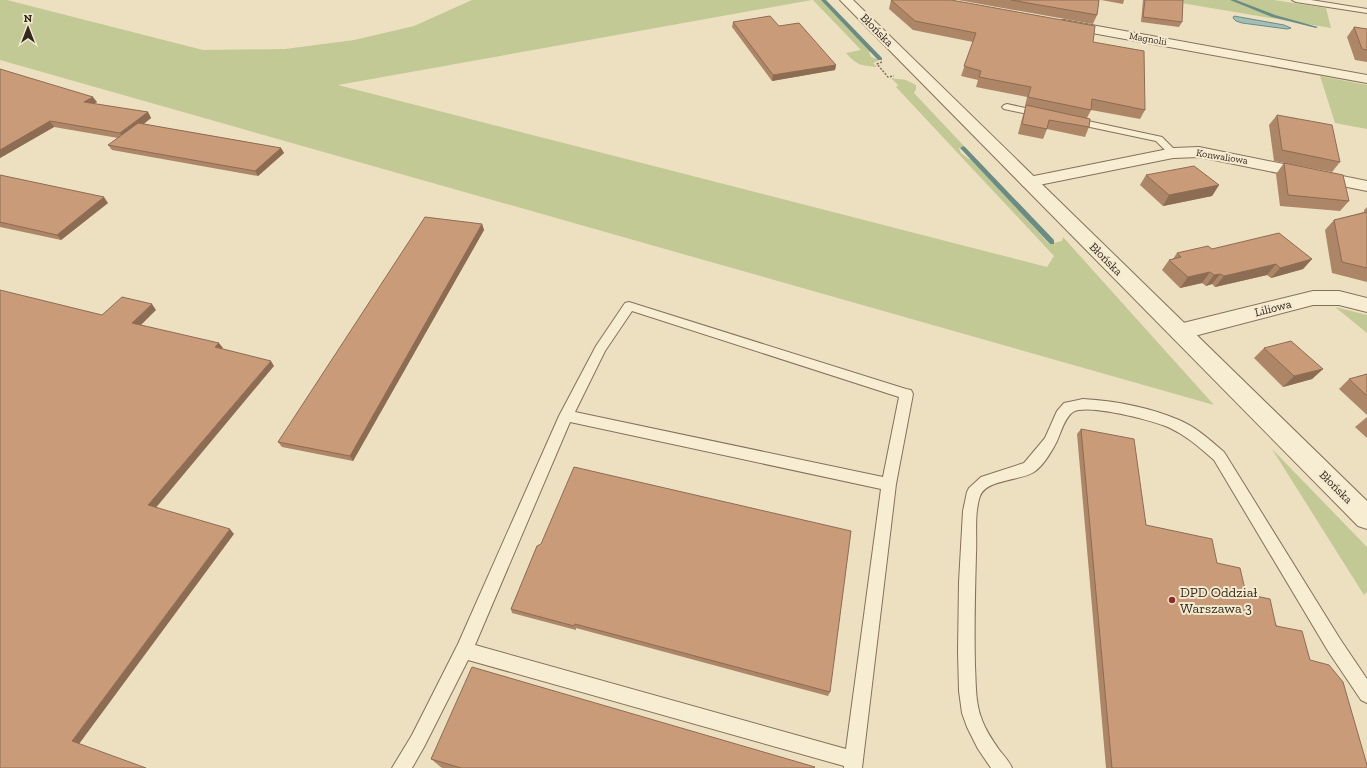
<svg xmlns="http://www.w3.org/2000/svg" width="1367" height="768" font-family="'Zilla Slab',serif">
	<style>
		.green { fill: #c2c995 }
		.water { fill: #a3beb7; stroke: #6b8c84 }
		.lines { fill: none; stroke-linecap: round; stroke-linejoin: round }
		.stream { fill: #6b8c84; fill-rule: evenodd }
		.service-casing { stroke: #857159; stroke-width: 2 }
		.minor-casing { stroke: #857159; stroke-width: 2 }
		.tertiary-casing { stroke: #857159; stroke-width: 2 }
		.path { stroke: #857159; stroke-width: 1.5; stroke-dasharray: 2 1.5; stroke-linecap: butt }
		.service { fill: #f7edd3; fill-rule: evenodd }
		.minor { fill: #f7edd3; fill-rule: evenodd }
		.tertiary { fill: #f7edd3; fill-rule: evenodd }
		.wall { fill: #ad8567 }
		.shaded-wall { fill: #8d6c54 }
		.building { fill: #c99b78; stroke: #8d6c54 }
		.poi-dot { fill: #912c2b; stroke: #f4ead0; stroke-width: 1.5 }
		.labels { text-anchor: middle; dominant-baseline: central; stroke-width: 4; stroke-linejoin: round; paint-order: stroke }
		.far-street-label { font-size: 10px; fill: #35291d; stroke: #f4ead0 }
		.street-label { font-size: 12px; fill: #35291d; stroke: #f4ead0 }
		.near-poi-label { font-size: 14px; fill: #35291d; stroke: #f4ead0; text-anchor: start }
	</style>
	<rect width="100%" height="100%" fill="#ece0c1"/>
	<!-- green -->
	<g class="green">
		<polygon points="0,0 7,0 203,50 285,49 354,40 414,26 472,0 812,0 338,85 1047,267 1054,256 896,87 898,85 891,78 906,80 916,85 916,89 914,93 964,146 959,148 961,153 969,159 972,159 1049,244 1062,241 1063,237 1214,405 0,60"/>
		<path d="M 813,0 L 822,0 L 871,51 L 869,52 L 871,57 L 879,60 L 873,63 L 877,67 C 860,65 858,66 846,53 L 861,50 Z"/>
		<polygon points="1163,0 1274,0 1326,8 1331,28"/>
		<polygon points="1320,76 1367,85 1367,129 1335,123"/>
		<polygon points="1335,307 1367,315 1367,333"/>
		<polygon points="1272,449 1367,547 1367,592 1364,595"/>
	</g>
	<!-- water -->
	<polygon class="water" points="1234,16 1284,25 1291,28 1287,29 1242,23 1236,21 1233,18"/>
	<g class="lines">
		<!-- stream -->
		<g class="stream">
			<polygon points="821,0 826,0 882,58 882,60 878,60"/>
			<polygon points="1230,0 1236,0 1275,15 1318,27 1316,28 1272,17"/>
			<polygon points="963,146 965,147 1054,240 1054,244 1050,244 961,149 960,148"/>
		</g>
		<defs>
			<g id="service">
				<polygon points="1292,0 1311,0 1367,9 1367,13 1296,2"/>
				<polygon points="1007,104 1044,112 1046,114 1041,117 1004,109 1002,107 1004,105"/>
				<polygon points="1074,118 1162,137 1178,153 1173,156 1170,155 1156,141 1071,123 1069,121"/>
				<path d="M 629,302 L 906,389 L 911,390 L 913,394 L 896,484 L 862,768 L 844,768 L 844,766 L 468,660 L 424,747 L 412,768 L 392,768 L 412,735 L 458,644 L 559,416 L 596,346 L 625,303 ZM 632,311 L 899,397 L 883,477 L 575,412 L 605,351 ZM 570,422 L 881,489 L 846,749 L 475,645 Z"/>
				<path d="M 1083,399 C 1115,401 1149,407 1179,420 C 1196,427 1210,440 1224,452 L 1340,639 L 1367,679 L 1367,703 L 1361,700 L 1328,651 L 1214,460 C 1200,448 1187,436 1170,428 C 1155,421 1087,403 1073,412 C 1065,417 1061,432 1057,441 C 1052,451 1043,466 1034,472 C 1020,481 987,479 980,496 C 974,514 977,536 976,554 C 975,591 974,628 975,666 C 976,683 975,703 982,720 C 986,731 993,741 1000,751 C 1005,757 1009,761 1012,768 L 991,768 L 978,749 L 967,727 L 962,713 L 959,691 L 958,652 L 959,582 L 963,511 L 967,492 L 969,488 L 981,477 L 1024,463 L 1045,438 L 1057,411 L 1064,403 Z"/>
			</g>
			<g id="minor">
				<polygon points="1064,20 1367,75 1367,83 1059,27 1057,24 1059,21"/>
				<polygon points="1199,147 1367,181 1367,191 1199,157 1173,158 1029,187 1023,186 1020,182 1023,178 1029,177 1173,148"/>
				<polygon points="1313,291 1339,291 1367,298 1367,312 1339,305 1313,305 1179,340 1172,337 1169,332 1172,327 1179,324"/>
			</g>
			<polygon id="tertiary" points="840,0 853,0 1367,501 1367,529 1358,526"/>
		</defs>
		<!-- service casing -->
		<use href="#service" class="service-casing"/>
		<!-- minor casing -->
		<use href="#minor" class="minor-casing"/>
		<!-- tertiary casing -->
		<use href="#tertiary" class="tertiary-casing"/>
		<!-- path -->
		<polyline class="path" points="882,62 877,64 888,77 894,76"/>
		<!-- service -->
		<use href="#service" class="service"/>
		<!-- minor -->
		<use href="#minor" class="minor"/>
		<!-- tertiary -->
		<use href="#tertiary" class="tertiary"/>
	</g>
	<!-- wall -->
	<g class="wall">
		<polygon points="891,0 1093,42 1145,110 1140,119 1091,110 1087,118 1089,127 1085,137 1047,129 1043,139 1018,134 1023,115 1026,107 1025,106 1027,97 976,87 978,80 961,76 973,42 913,30 889,9"/>
		<polygon points="958,0 1099,0 1097,15 1093,24"/>
		<polygon points="1101,0 1124,0 1123,4"/>
		<polygon points="1143,0 1183,0 1182,22 1179,27 1141,22"/>
		<polygon points="733,22 779,26 836,65 835,70 772,81 732,27"/>
		<polygon points="1354,27 1367,29 1367,62 1355,60 1347,37"/>
		<polygon points="0,69 97,102 94,104 148,112 151,118 144,124 281,148 284,153 258,176 112,150 108,145 118,138 54,127 0,158"/>
		<polygon points="1277,115 1340,162 1332,172 1274,161 1269,125"/>
		<polygon points="1284,163 1349,201 1340,211 1280,206 1276,174"/>
		<polygon points="0,175 108,203 61,240 0,227"/>
		<polygon points="1146,175 1219,185 1212,196 1163,206 1140,185"/>
		<polygon points="1367,207 1367,282 1332,273 1325,230 1334,220 1364,212 1364,210"/>
		<polygon points="482,224 484,230 353,461 282,447 278,442"/>
		<polygon points="1212,249 1312,259 1303,269 1271,278 1267,275 1215,287 1212,284 1206,286 1202,283 1180,288 1162,270 1169,260 1173,259 1177,253"/>
		<polygon points="1264,348 1323,369 1312,379 1283,387 1254,358"/>
		<polygon points="1367,374 1367,415 1339,389 1349,379"/>
		<polygon points="1367,417 1367,438 1355,427"/>
		<polygon points="1081,429 1146,525 1217,563 1310,660 1367,768 1106,768 1077,434"/>
		<polygon points="537,546 830,692 828,696 576,628 576,630 512,613 511,609"/>
		<polygon points="431,759 814,768 442,768"/>
	</g>
	<!-- shaded-wall -->
	<g class="shaded-wall">
		<polygon points="836,65 835,70 772,81 773,75"/>
		<polygon points="93,97 97,102 88,107 84,102"/>
		<polygon points="148,112 151,118 123,139 120,133"/>
		<polygon points="50,121 54,127 0,158 0,150"/>
		<polygon points="281,148 284,153 258,176 255,171"/>
		<polygon points="1219,185 1212,196 1163,206 1169,195"/>
		<polygon points="104,197 108,203 61,240 57,235"/>
		<polygon points="482,224 484,230 353,461 350,456"/>
		<polygon points="1312,259 1303,269 1271,278 1280,268"/>
		<polygon points="1276,264 1267,275 1215,287 1224,276"/>
		<polygon points="1210,272 1202,283 1180,288 1188,277"/>
		<polygon points="1220,274 1212,284 1206,286 1214,275"/>
		<polygon points="152,304 156,310 137,329 132,323"/>
		<polygon points="219,343 223,348 219,352 215,347"/>
		<polygon points="271,361 274,366 154,510 148,505"/>
		<polygon points="1323,369 1312,379 1283,387 1294,376"/>
		<polygon points="230,529 234,534 79,744 72,741"/>
	</g>
	<!-- building -->
	<g class="building">
		<polygon points="891,0 951,0 1095,26 1093,42 1144,51 1145,110 1092,99 1091,110 1028,97 1031,87 979,77 981,71 964,66 976,33 915,21"/>
		<polygon points="1011,0 1099,0 1097,15"/>
		<polygon points="1145,0 1183,0 1182,22 1143,17"/>
		<polygon points="770,16 779,26 799,23 836,65 773,75 733,22"/>
		<polygon points="1354,27 1367,29 1367,50 1362,49"/>
		<polygon points="0,69 93,97 84,102 148,112 120,133 50,121 0,150"/>
		<polygon points="1026,105 1090,119 1089,127 1049,120 1047,129 1022,124"/>
		<polygon points="1277,115 1332,125 1340,162 1282,150"/>
		<polygon points="138,123 281,148 255,171 108,145"/>
		<polygon points="1284,163 1343,175 1349,201 1288,195"/>
		<polygon points="1194,166 1219,185 1169,195 1146,175"/>
		<polygon points="0,175 104,197 57,235 0,222"/>
		<polygon points="1367,212 1367,268 1342,262 1334,220"/>
		<polygon points="425,217 482,224 350,456 278,442"/>
		<polygon points="1279,233 1312,259 1280,268 1276,264 1224,276 1220,274 1214,275 1210,272 1188,277 1169,260 1181,257 1177,253 1208,246 1212,249"/>
		<polygon points="0,290 102,315 122,297 152,304 132,323 219,343 215,347 271,361 148,505 230,529 72,741 146,768 0,768"/>
		<polygon points="1291,341 1323,369 1294,376 1264,348"/>
		<polygon points="1367,374 1367,396 1349,379"/>
		<polygon points="1081,429 1134,439 1146,525 1212,539 1217,563 1240,568 1246,594 1270,599 1276,626 1302,631 1310,660 1329,665 1343,682 1367,765 1367,768 1112,768"/>
		<polygon points="574,467 851,531 830,692 575,624 574,626 511,609 537,546 541,544"/>
		<polygon points="472,667 815,767 814,768 461,768 431,759"/>
	</g>
	<!-- markers -->
	<circle class="poi-dot" cx="1172" cy="600" r="4"/>
	<g class="labels">
		<!-- far-street labels -->
		<g class="far-street-label">
			<text transform="translate(1148 39) rotate(10)">Magnolii</text>
			<text transform="translate(1222 157) rotate(9)">Konwaliowa</text>
		</g>
		<!-- street labels -->
		<g class="street-label">
			<text transform="translate(877 30) rotate(45)">Błońska</text>
			<text transform="translate(1106 259) rotate(45)">Błońska</text>
			<text transform="translate(1273 308) rotate(-14)">Liliowa</text>
			<text transform="translate(1336 487) rotate(45)">Błońska</text>
		</g>
		<!-- near-poi labels -->
		<g class="near-poi-label">
			<text x="1180" y="592">DPD Oddział<tspan x="1180" dy="16">Warszawa 3</tspan></text>
		</g>
	</g>
	<!-- north arrow -->
	<g transform="translate(28 28)" stroke="#f4ead0" stroke-width="3" paint-order="stroke">
	<path d="M0-3L7 15L0 10L-7 15Z" fill="#35291d"/>
	<text y="-6" font-size="11" font-weight="bold" text-anchor="middle" fill="#35291d">N</text>
	</g>
</svg>
